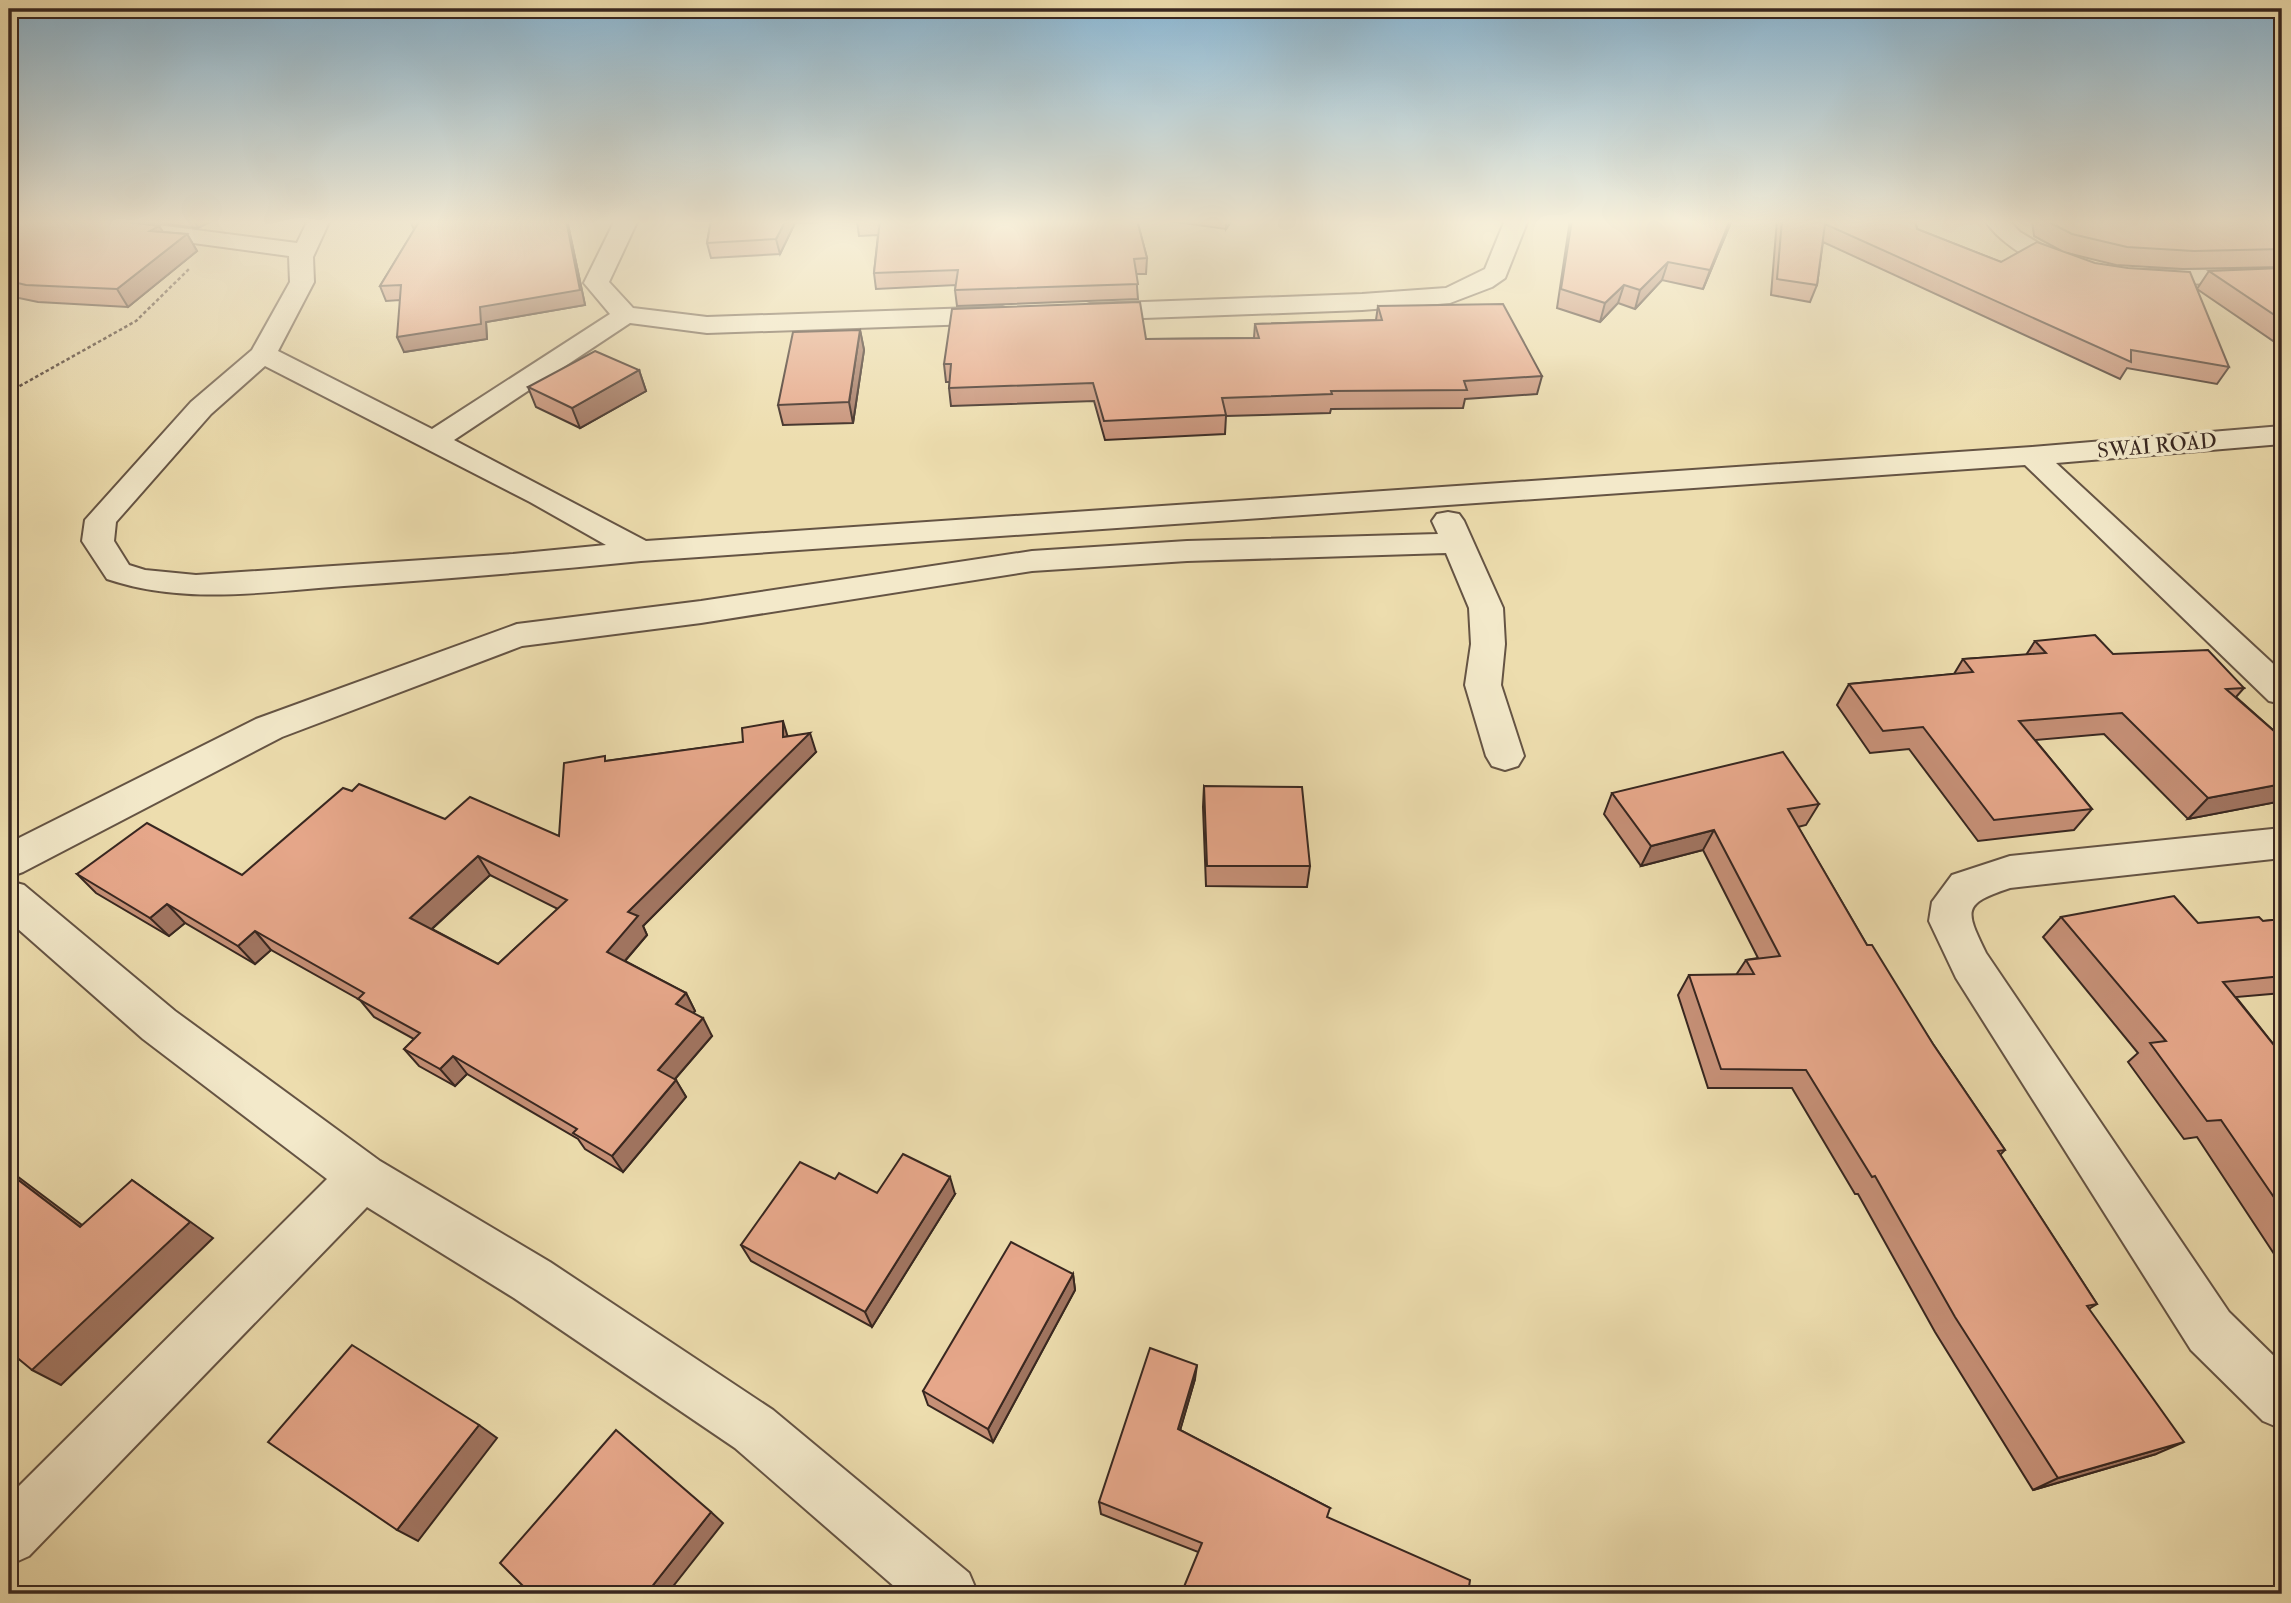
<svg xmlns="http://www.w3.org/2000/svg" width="2291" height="1603" font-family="'IM FELL Double Pica',serif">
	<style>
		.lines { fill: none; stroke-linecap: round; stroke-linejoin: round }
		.minor-casing { stroke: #655444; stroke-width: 4 }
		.path { stroke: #382720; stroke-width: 2.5; stroke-dasharray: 3.5 2.5; stroke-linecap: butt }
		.minor { fill: #f3e9ca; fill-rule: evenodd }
		.wall { fill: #c69077; stroke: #382720; stroke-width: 2; fill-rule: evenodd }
		.shaded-wall { fill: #a17561; stroke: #382720; stroke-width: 2 }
		.building { fill: #e6a78a; stroke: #382720; stroke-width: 2; fill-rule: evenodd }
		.labels { text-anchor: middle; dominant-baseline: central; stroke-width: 7; stroke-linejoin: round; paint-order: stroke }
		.far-street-label { font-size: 21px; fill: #382720; stroke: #f3e9ca }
	</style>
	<rect width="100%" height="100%" fill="#edddae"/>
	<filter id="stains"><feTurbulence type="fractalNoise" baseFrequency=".00286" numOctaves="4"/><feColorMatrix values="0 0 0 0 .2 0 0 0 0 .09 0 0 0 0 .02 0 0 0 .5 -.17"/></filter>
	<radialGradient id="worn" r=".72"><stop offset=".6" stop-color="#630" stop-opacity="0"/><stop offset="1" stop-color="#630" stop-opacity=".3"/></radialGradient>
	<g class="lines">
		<defs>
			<g id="minor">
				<path d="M 63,220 L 119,220 L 297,243 L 308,220 L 330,220 L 313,257 L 314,282 L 278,351 L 432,429 L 610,314 L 584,283 L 615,220 L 638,220 L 609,282 L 633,308 L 707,317 L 1002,307 L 1011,310 L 1015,315 L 1011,320 L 1002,323 L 707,333 L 630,323 L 454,440 L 646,541 L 2032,447 L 2282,426 L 2282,444 L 2056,463 L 2282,672 L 2282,704 L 2269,701 L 2025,465 L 641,561 C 542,571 443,579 344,586 C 264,592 184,605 107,579 L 82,541 L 85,520 L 191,402 L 252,350 L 290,282 L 289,256 L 75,227 L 67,225 ZM 265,366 L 530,502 L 606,545 L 513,554 L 196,575 L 145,570 L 129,565 L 114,541 L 116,522 L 211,414 Z"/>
				<polygon points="1505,220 1528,220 1505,278 1492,287 1450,303 1362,310 1090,320 1081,317 1077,312 1081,307 1090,304 1362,294 1446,288 1485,269"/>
				<path d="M 1985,220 L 2008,220 L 2020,232 L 2040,244 L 2086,262 L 2089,267 L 2086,272 C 2056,280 1999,245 1985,220 Z"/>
				<polygon points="2282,269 2282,283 2139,284 2130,282 2127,277 2130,272 2139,270"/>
				<polygon points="1448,512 1459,514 1464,521 1503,608 1505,644 1501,685 1524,756 1518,766 1505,770 1492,766 1486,756 1465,685 1471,644 1469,608 1446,553 1187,561 1032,571 701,623 522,646 282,737 23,872 9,877 9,843 256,719 517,624 701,601 1032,551 1187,541 1438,534 1432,521 1437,514"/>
				<path d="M 2282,828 L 2282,858 L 2010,888 C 1962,904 1965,910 1986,953 L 2229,1312 L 2282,1364 L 2282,1429 L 2263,1421 L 2191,1350 L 1956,978 L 1929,921 L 1932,902 L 1952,875 L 2010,856 Z"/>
				<polygon points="9,881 24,885 175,1011 380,1161 550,1262 773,1410 969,1573 978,1594 903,1594 735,1448 514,1298 367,1207 29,1556 9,1565 9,1496 327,1179 143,1039 9,921"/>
			</g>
		</defs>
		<!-- minor casing -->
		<use href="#minor" class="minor-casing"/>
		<!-- path -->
		<polyline class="path" points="9,392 136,321 189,269"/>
		<!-- minor -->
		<use href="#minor" class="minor"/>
	</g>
	<!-- wall -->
	<g class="wall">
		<polygon points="9,220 159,226 163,232 187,234 197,251 128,307 38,302 9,296"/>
		<polygon points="136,220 214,220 198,228"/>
		<polygon points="410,220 567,220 585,305 486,322 487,339 404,352 400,300 386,301 380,286 414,230"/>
		<polygon points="711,220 1137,220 1147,258 1146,274 1136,274 1138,299 957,306 955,290 956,285 876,289 874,273 878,235 859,236 857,221 795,223 780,254 711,258 707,243"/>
		<polygon points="1162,220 1232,220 1226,229"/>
		<polygon points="1570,220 1732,220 1703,289 1662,280 1635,309 1618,303 1600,322 1557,308"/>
		<polygon points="1777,220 1915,220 1917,229 2001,262 2060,250 2034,236 2032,220 2282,220 2282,267 2183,269 2116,265 2067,253 2229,367 2217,384 2127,368 2120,379 1823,242 1817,285 1810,302 1771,295"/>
		<polygon points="2282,268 2282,347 2197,289 2209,271"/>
		<polygon points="1378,306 1542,376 1537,394 1465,399 1463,408 1331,409 1330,413 1226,416 1225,434 1105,440 1094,401 951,406 949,388 950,382 946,382 944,364 1146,339 1254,338 1255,324 1376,320"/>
		<polygon points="860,330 864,350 853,423 783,425 778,405"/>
		<polygon points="639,370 646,391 580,428 536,407 528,387"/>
		<polygon points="2035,641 2113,654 2244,688 2236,697 2282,738 2282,801 2188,819 2104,734 2035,740 2092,809 2074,830 1978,841 1909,749 1870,753 1837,705 1849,684 1954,674 1963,659 2026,655"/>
		<path d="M 787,736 L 816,752 L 643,926 L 647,935 L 625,961 L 686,993 L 695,1011 L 693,1013 L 712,1036 L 675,1079 L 686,1097 L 623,1172 L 585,1149 L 578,1139 L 467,1074 L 455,1086 L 419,1066 L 404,1049 L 414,1039 L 374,1017 L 360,1000 L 271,950 L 255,964 L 185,923 L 169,936 L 96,893 L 77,874 L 242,875 L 445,819 L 559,836 L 607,761 ZM 490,875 L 558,909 L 498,964 L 432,929 Z"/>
		<polygon points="1204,786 1310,866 1307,887 1206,886 1203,807"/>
		<polygon points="1612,793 1819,804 1806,825 1798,827 1867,945 1933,1044 2005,1150 2000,1155 2097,1304 2089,1309 2156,1454 2033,1490 1935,1332 1858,1194 1855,1194 1792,1088 1708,1088 1678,995 1689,975 1736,975 1746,960 1758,958 1703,850 1641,866 1604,814"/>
		<polygon points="2061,917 2198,923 2263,921 2282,919 2282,993 2236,997 2282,1055 2282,1266 2197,1137 2184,1139 2128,1062 2138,1053 2043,937"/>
		<polygon points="835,1179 877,1193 955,1194 872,1327 751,1261 741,1245"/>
		<polygon points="1073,1274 1075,1290 993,1442 928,1405 923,1391"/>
		<polygon points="1195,1379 1180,1430 1330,1508 1198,1552 1101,1514 1099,1502"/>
	</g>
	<!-- shaded-wall -->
	<g class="shaded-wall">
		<polygon points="194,220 214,220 198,228"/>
		<polygon points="566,220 567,220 568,224 585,305 486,322 487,339 404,352 397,337 480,307"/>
		<polygon points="786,220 794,220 795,223 780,254 776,239"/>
		<polygon points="1226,220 1232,220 1226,229"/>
		<polygon points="1730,220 1732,220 1703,289 1710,270"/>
		<polygon points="159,226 169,242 150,231"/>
		<polygon points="187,234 197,251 128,307 117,289"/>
		<polygon points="1668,262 1662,280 1635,309 1640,290"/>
		<polygon points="1624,285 1618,303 1600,322 1605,303"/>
		<polygon points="860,330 864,350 853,423 849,402"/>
		<polygon points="639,370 646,391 580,428 572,408"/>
		<polygon points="783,721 789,741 810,733 816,752 643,926 647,935 617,970 607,952 628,912 783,737"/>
		<polygon points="2282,784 2282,801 2188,819 2208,798"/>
		<polygon points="1714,830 1703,850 1641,866 1651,846"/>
		<polygon points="478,856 490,875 424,936 410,918"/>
		<polygon points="167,904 185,923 169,936 150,918"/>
		<polygon points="255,931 271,950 255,964 238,946"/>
		<polygon points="686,993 695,1011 685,1022 676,1004"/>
		<polygon points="703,1018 712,1036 668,1087 658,1070"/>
		<polygon points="453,1056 467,1074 455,1086 440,1069"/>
		<polygon points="676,1080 686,1097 623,1172 612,1156"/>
		<polygon points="9,1170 106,1243 80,1227 9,1173"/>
		<polygon points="950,1177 955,1194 872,1327 865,1312"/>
		<polygon points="132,1180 213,1238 61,1385 32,1370"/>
		<polygon points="1073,1274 1075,1290 993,1442 988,1429"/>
		<polygon points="1197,1365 1195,1379 1177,1441 1178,1429"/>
		<polygon points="479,1425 497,1438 418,1541 397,1530"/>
		<polygon points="2184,1442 2156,1454 2033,1490 2058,1478"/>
		<polygon points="711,1512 723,1523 667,1594 646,1594"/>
	</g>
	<!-- building -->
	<g class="building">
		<polygon points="9,220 114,220 159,226 150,231 187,234 117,289 26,285 9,281"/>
		<polygon points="420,220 566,220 580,290 480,307 481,324 397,337 401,285 380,286"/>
		<polygon points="711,220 786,220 776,239 707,243"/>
		<polygon points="857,220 1137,220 1147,258 1134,259 1138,284 955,290 958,270 874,273 880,220 857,221"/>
		<polygon points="1572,220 1730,220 1710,270 1668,262 1640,290 1624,285 1605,303 1561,289"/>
		<polygon points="1782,220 1915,220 1917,229 2001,262 2037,242 2095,263 2128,268 2190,272 2229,367 2131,350 2131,362 1825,224 1817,285 1777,279"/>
		<polygon points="2045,220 2282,220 2282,249 2194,251 2127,247 2072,234"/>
		<polygon points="2282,268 2282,320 2209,271"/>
		<polygon points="1140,302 1146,339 1259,338 1255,324 1382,320 1378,306 1503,304 1542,376 1464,381 1467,390 1331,391 1332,394 1222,398 1226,415 1104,421 1093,383 949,388 951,364 944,364 952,309"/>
		<polygon points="860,330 849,402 778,405 793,332"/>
		<polygon points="595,351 639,370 572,408 528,387"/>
		<polygon points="2095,635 2113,654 2208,650 2244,688 2226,689 2282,738 2282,784 2208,798 2122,713 2019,721 2092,809 1994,820 1923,727 1883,731 1849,684 1973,672 1963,659 2046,653 2035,641"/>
		<path d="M 783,721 L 783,737 L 810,733 L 628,912 L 638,916 L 607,952 L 686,993 L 676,1004 L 703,1018 L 658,1070 L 676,1080 L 612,1156 L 573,1133 L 577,1129 L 453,1056 L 440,1069 L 404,1049 L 420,1033 L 358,999 L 364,993 L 255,931 L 238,946 L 167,904 L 150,918 L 77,874 L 147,823 L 242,875 L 343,788 L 352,791 L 359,784 L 445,819 L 470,797 L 559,836 L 564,763 L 605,756 L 605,761 L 743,742 L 742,728 ZM 478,856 L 567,900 L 498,964 L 410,918 Z"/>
		<polygon points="1783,752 1819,804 1788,809 1867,945 1872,945 1933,1044 2005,1150 1998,1151 2097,1304 2087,1306 2184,1442 2058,1478 1955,1317 1875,1176 1872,1177 1806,1070 1721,1069 1689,975 1754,974 1746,960 1780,956 1714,830 1651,846 1612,793"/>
		<polygon points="1204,786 1302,787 1310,866 1207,866"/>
		<polygon points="2174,896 2198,923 2259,917 2263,921 2282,919 2282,976 2223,982 2282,1055 2282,1209 2221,1120 2207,1121 2150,1043 2166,1041 2061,917"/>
		<polygon points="903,1154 950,1177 865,1312 741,1245 800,1162 835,1179 839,1173 877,1193"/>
		<polygon points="9,1173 80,1227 132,1180 190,1222 32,1370 9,1351"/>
		<polygon points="1011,1242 1073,1274 988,1429 923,1391"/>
		<polygon points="352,1345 479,1425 397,1530 268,1442"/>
		<polygon points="1150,1348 1197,1365 1178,1429 1330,1508 1327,1517 1470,1580 1468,1594 1181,1594 1202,1543 1099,1502"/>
		<polygon points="616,1430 711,1512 646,1594 531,1594 500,1563"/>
	</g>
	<!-- sky -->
	<linearGradient id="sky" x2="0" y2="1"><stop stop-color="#89b6d3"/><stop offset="0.5" stop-color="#f7f0db"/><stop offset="1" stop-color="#f7f0db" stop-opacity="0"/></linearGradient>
	<rect width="2291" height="444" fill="url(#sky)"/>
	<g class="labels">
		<!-- far-street labels -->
		<g class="far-street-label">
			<text transform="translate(2157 446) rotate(-5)">SWAI ROAD</text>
		</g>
	</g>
	<!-- margin -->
	<rect width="2291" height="1603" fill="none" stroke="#edddae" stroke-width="35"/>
	<rect x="10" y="10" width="2270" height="1582" fill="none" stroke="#382720" stroke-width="3.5"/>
	<rect x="18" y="18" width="2256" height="1568" fill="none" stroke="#382720" stroke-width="2"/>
	<rect width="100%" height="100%" filter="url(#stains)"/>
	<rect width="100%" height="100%" fill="url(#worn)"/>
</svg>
